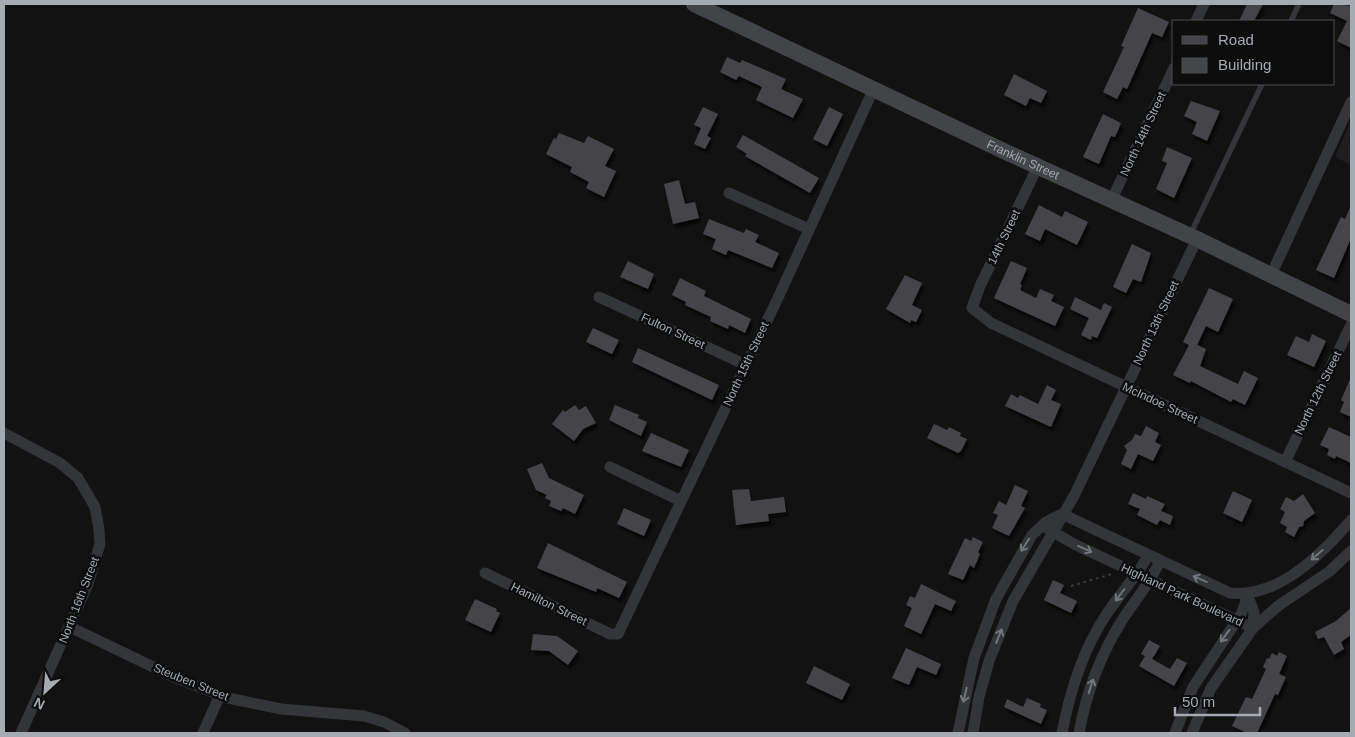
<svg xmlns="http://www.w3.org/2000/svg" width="1355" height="737" font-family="Helvetica,sans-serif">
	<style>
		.built { fill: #1e1e20 }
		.building { fill: #444549; filter: url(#shadow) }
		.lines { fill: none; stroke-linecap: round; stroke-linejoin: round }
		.path { stroke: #3a3c3f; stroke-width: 2; stroke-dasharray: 2.5 4; stroke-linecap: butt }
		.lane { stroke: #333538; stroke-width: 5.5 }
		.street { stroke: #333538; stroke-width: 11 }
		.secondary { stroke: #424448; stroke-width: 16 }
		.oneway { stroke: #72767c }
		.labels { text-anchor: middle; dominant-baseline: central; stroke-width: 5; stroke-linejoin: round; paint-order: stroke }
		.street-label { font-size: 12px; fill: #a5abb3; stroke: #0d0d0e }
	</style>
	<defs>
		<filter id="shadow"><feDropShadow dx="2.5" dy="4.5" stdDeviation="1" flood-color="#0009"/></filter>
	</defs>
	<rect width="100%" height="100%" fill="#121213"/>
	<!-- built -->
	<polygon class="built" points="1351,120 1351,165 1335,157"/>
	<!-- building -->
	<g class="building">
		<polygon points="1247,4 1263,4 1254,21 1239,21"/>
		<polygon points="1334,4 1351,6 1351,48 1337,41 1347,21 1330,13"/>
		<polygon points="1138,8 1169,22 1162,37 1152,33 1127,89 1123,87 1117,99 1103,92 1124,47 1121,46"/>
		<polygon points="727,57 740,63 742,60 786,79 781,89 803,99 793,118 756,100 762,87 739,76 736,80 720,72"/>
		<polygon points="1014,74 1047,91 1041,103 1030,98 1026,106 1004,95"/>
		<polygon points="1191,101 1220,111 1207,141 1192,134 1197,122 1184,116"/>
		<polygon points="703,107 718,114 707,136 711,138 705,149 694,144 701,128 694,125"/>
		<polygon points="829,107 843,114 827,146 813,139"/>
		<polygon points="1103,114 1121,123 1115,137 1111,136 1099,164 1083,157"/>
		<polygon points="559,133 584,143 588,136 614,149 605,166 616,171 604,197 586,188 589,182 570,172 572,167 546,154 554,138 556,139"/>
		<polygon points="743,135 819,178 810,193 745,156 747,154 736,147"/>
		<polygon points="1167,147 1192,158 1174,198 1156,189 1167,163 1162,161"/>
		<polygon points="679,180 685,204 695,202 699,218 673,224 664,184"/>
		<polygon points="1039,205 1062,217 1065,211 1088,222 1077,245 1045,229 1040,241 1025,234"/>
		<polygon points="1351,205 1351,238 1334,278 1316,270 1341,217 1345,219"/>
		<polygon points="709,219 744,233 746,229 759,235 755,242 779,253 772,268 728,250 726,255 712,249 716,239 703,234"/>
		<polygon points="1132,244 1151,253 1141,282 1133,279 1126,293 1113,287"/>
		<polygon points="628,261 654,274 648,289 620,277"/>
		<polygon points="1011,261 1027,268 1020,284 1022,285 1020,290 1036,298 1040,289 1054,295 1051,301 1064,307 1055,326 994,298"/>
		<polygon points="905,275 922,283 912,305 922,310 916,322 911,320 910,323 886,309"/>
		<polygon points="680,278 706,291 704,296 751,319 745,333 729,325 728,329 710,321 711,317 685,305 686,302 672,295"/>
		<polygon points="1209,288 1233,299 1218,332 1206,326 1197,345 1206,349 1200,366 1238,384 1244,371 1258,378 1245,405 1233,399 1231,402 1191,381 1190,383 1173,375 1189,345 1183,342"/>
		<polygon points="1075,297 1101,310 1104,303 1112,307 1097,338 1092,336 1091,340 1081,335 1089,318 1070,309"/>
		<polygon points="593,328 619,340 612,354 586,342"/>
		<polygon points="1312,334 1326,341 1314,367 1287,355 1296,336 1309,342"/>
		<polygon points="638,348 719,385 712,400 632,362"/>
		<polygon points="1351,377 1351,417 1340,412 1344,402 1341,400"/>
		<polygon points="1047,385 1056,390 1051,400 1061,404 1051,427 1005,406 1011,394 1018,398 1020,395 1038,404"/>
		<polygon points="575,405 579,410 586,406 596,423 583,429 574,441 552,424 563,410 565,412"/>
		<polygon points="615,405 639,415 638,418 647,422 641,436 609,420"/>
		<polygon points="934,424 947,430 949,427 961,433 960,436 967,439 961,451 958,453 927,438"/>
		<polygon points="1146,426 1159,433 1155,442 1161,445 1153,461 1138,454 1131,469 1121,464 1127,450 1124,446 1132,440 1135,434 1141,436"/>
		<polygon points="1329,427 1351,437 1351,463 1336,456 1335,459 1327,455 1329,449 1320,445"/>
		<polygon points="651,433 689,450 681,467 642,451"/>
		<polygon points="542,463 549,478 584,495 575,514 563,508 561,511 549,506 551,501 545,498 547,495 536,490 527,469"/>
		<polygon points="1015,485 1028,491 1021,506 1025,508 1009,536 992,528 998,515 993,513 999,501 1006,505"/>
		<polygon points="749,489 751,501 784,497 786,512 768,514 769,521 736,525 732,490"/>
		<polygon points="1233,491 1252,500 1242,522 1223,513"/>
		<polygon points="1133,493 1146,499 1147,496 1165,504 1161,511 1173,516 1170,525 1160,520 1157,525 1137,515 1140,509 1128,504"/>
		<polygon points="1303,494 1315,513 1304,521 1303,526 1299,527 1294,537 1285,532 1287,527 1280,523 1285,512 1280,509 1286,497 1294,501"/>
		<polygon points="624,508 651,520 644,536 617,524"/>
		<polygon points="973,537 983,542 978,552 980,554 974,568 970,565 963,580 948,574 965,538 971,541"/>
		<polygon points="548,543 627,582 619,598 597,588 596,592 537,568"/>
		<polygon points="1053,580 1064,585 1060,593 1077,601 1071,613 1044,600"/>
		<polygon points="921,584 956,601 951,611 935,604 921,634 904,626 912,608 906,605 910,596 915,598"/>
		<polygon points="475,599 497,609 496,611 500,613 491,632 465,620"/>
		<polygon points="1351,608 1351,635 1341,642 1344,649 1334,655 1324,637 1318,639 1315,632 1336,621"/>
		<polygon points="533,634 557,636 578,651 568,665 549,651 531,650"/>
		<polygon points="1149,640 1160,646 1152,659 1170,669 1177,658 1187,663 1174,686 1139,666 1145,656 1141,654"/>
		<polygon points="906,648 941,664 936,675 917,667 909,685 892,678"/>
		<polygon points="1279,652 1287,656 1279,674 1286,677 1278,695 1275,694 1257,733 1247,733 1232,726 1246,697 1252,699 1266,669 1263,667 1267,658 1269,659 1272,653 1277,656"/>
		<polygon points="814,666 850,684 842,700 806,683"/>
		<polygon points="1027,698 1041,704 1040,707 1047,710 1041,724 1004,707 1007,699 1023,707"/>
	</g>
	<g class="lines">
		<!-- path -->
		<polyline class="path" points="1071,586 1112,574"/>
		<!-- lane -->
		<g class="lane">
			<polyline points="1291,21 1299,4"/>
			<polyline points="1191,233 1262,84"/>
		</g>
		<!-- street -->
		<g class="street">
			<polyline points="1196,21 1204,4"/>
			<polyline points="1038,166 980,286 972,308 991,323 1351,493"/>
			<polyline points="729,193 809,229"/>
			<polyline points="1112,199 1174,68"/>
			<polyline points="1271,275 1351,102"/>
			<polyline points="599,297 746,365"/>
			<polyline points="4,433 60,463 78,478 95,507 99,529 100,544 88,584 21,733"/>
			<polyline points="1285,462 1351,325"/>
			<polyline points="610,467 681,501"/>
			<polyline points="1048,529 1076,545 1253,628 1278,606 1330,571 1351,551"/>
			<polyline points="485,573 610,634 618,634 777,300 874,88"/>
			<polyline points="70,627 174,677 228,698 281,709 364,716 384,722 405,733"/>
			<polyline points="203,733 220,695"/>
			<path d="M 958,733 L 974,658 L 996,599 L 1032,535 L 1046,522 L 1062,514 L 1230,593 C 1278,599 1323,553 1351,520"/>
			<polyline points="973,733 979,697 989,661 1013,601 1074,496 1197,239"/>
			<path d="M 1062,733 C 1070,691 1082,651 1106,615 C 1119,595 1136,577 1148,556"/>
			<path d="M 1079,733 C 1086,694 1100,656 1121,622 C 1134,601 1150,584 1160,561"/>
			<polyline points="1175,733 1193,687 1241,614 1245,604 1246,593"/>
			<polyline points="1192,733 1211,688 1253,628 1254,612 1247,594"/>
		</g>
		<!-- secondary -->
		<path class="secondary" id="s1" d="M 694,4 L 1008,153 L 1197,239 L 1351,314"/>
	</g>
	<!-- one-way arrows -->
	<defs><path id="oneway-shaft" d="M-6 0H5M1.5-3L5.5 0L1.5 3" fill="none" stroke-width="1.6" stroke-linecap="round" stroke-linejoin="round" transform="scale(1.25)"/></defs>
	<g class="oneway">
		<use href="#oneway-shaft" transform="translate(1025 545) rotate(123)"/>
		<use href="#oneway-shaft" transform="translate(1085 549) rotate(25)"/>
		<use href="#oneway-shaft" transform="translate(1317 555) rotate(139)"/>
		<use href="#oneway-shaft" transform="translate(1200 579) rotate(-156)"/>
		<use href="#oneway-shaft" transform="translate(1120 595) rotate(127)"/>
		<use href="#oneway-shaft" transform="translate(999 636) rotate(-68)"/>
		<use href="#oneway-shaft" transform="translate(1225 636) rotate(126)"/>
		<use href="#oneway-shaft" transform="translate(1091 686) rotate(-72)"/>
		<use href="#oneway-shaft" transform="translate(965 695) rotate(103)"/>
	</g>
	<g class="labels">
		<!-- street labels -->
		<g class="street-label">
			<text transform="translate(1143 134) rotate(-65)">North 14th Street</text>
			<text stroke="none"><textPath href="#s1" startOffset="364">Franklin Street</textPath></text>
			<text transform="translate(1004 237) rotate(-64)">14th Street</text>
			<text transform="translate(1156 323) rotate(-65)">North 13th Street</text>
			<text transform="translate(673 331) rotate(25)">Fulton Street</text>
			<text transform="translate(746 364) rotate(-65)">North 15th Street</text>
			<text transform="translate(1318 393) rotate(-64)">North 12th Street</text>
			<text transform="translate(1160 403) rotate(25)">McIndoe Street</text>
			<text transform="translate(1182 595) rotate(25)">Highland Park Boulevard</text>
			<text transform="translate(79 600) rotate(-69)">North 16th Street</text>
			<text transform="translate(549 604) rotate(26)">Hamilton Street</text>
			<text transform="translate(191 682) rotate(22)">Steuben Street</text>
		</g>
	</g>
	<!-- border -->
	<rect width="1355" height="737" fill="none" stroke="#a5abb3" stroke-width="10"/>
	<!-- legend -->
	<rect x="1172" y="20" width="162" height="65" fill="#0d0d0e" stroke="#4a4c50"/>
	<rect x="1182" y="36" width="25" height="8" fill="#424448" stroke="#4a4c50"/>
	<text x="1218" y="45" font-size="15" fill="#a5abb3">Road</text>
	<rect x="1182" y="58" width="25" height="15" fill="#444549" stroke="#4a4c50"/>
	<text x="1218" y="70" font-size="15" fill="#a5abb3">Building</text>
	<!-- north arrow -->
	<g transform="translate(45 692) rotate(206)" stroke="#0d0d0e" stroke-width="4" paint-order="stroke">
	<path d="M0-4L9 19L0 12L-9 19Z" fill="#a5abb3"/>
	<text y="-8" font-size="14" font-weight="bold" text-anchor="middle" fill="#a5abb3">N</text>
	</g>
	<!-- scale -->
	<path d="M1175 707v8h85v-8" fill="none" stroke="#a5abb3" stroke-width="2.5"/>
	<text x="1182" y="707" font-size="15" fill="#a5abb3" stroke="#0d0d0e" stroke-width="4" paint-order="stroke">50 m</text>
</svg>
